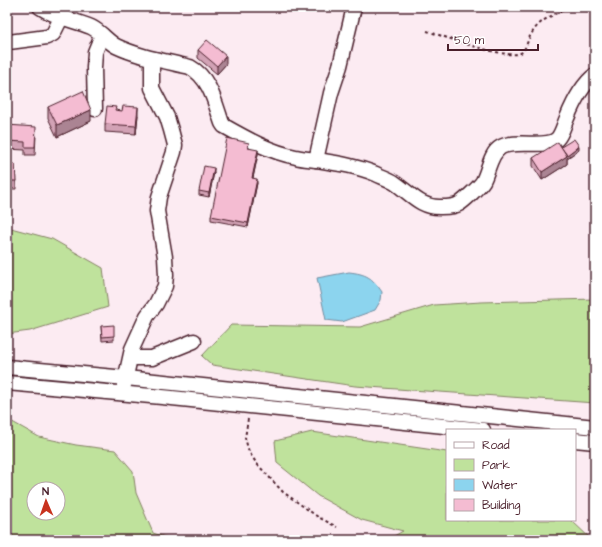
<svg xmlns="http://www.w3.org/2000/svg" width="602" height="547" font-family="'Architects Daughter',sans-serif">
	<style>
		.green { fill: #bfe29c; stroke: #848064; fill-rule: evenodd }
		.water { fill: #8cd4ee; stroke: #728ca0 }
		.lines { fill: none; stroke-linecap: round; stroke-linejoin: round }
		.minor-casing { stroke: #4a1f2b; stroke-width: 17 }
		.path { stroke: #4a1f2b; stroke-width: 2; stroke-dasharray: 3 3; stroke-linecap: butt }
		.minor { stroke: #fff; stroke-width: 14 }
		.wall { fill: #d2a2b5; stroke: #4a1f2b }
		.shaded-wall { fill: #ab8493; stroke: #4a1f2b }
		.building { fill: #f4bcd2; stroke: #4a1f2b }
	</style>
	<rect width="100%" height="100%" fill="#fcebf2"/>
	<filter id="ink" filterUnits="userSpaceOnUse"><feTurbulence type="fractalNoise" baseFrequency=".025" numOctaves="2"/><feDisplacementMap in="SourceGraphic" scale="8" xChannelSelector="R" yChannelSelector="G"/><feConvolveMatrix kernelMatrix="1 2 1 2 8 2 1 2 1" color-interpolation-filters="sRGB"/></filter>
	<g filter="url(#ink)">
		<!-- green -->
		<g class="green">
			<polygon points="7,227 52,239 103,268 108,307 30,331 7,334"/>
			<polygon points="595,299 595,403 355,386 212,365 202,356 231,325 360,327 434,305 481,302"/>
			<path d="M 7,419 L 39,437 L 76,445 L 115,450 L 133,471 L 136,493 L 153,533 L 174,540 L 7,540 ZM 34,489 L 58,489 L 58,513 L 34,513 Z"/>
			<polygon points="312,432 447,452 447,520 571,520 592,540 387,540 403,531 362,520 318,496 277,463 275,441"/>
		</g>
		<!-- water -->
		<path class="water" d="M 349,272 C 366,274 372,277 382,292 L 381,300 L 375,310 L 342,322 L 326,320 L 317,278 Z"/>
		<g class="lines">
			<defs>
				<g id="minor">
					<path d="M 40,7 C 56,18 74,20 91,27 C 100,31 107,41 116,46 C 139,57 165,61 190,67 C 210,78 215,103 222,123 L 224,126 C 247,139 270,152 296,157 C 303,159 310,159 317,160 C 336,163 357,166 376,174 C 382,177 389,179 395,183 C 411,194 421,208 441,207 C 447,207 454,207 459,204 C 464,201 480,186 483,181 C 489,170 490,153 501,147 C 516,139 547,149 557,139 C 562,134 564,124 567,118 C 573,103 582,85 595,75"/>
					<polyline points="9,42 47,37 53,34 61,18"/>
					<polyline points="95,109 94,68 95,52 102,35"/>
					<polyline points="316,160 331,93 340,66 354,7"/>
					<polyline points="131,358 152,358 194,341"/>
					<polyline points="7,367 126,378 595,427"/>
					<polyline points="7,383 162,397 483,430"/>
					<polyline points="124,385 132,349 147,316 156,304 165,286 166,275 165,257 157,211 159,197 174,152 175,145 171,130 167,117 152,88 152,59"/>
					<polyline points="575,440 595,442"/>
				</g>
			</defs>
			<!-- minor casing -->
			<use href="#minor" class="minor-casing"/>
			<!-- path -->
			<g class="path">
				<path d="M 427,31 C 443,36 512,62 522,52 C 527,47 528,38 532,33 C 540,19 556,14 569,7"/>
				<polyline points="248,419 245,438 249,452 257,464 283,492 318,517 337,527"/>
			</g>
			<!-- minor -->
			<use href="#minor" class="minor"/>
		</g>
		<!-- wall -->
		<g class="wall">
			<polygon points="198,50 226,64 217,74 198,58"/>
			<polygon points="48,107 91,121 57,137 48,118"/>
			<polygon points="116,110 138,115 136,134 105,132 105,124"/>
			<polygon points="7,125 36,135 35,155 25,155 25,150 7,149"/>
			<polygon points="249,148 258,154 253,178 257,183 248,227 211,220 211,216"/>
			<polygon points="561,148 579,150 567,158 567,164 542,180 533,166 533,158"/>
			<polygon points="15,164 16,189 7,189 7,165"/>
			<polygon points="214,172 209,197 199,195 199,191"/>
			<polygon points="101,326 114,336 114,340 102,341"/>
		</g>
		<!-- shaded-wall -->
		<g class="shaded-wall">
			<polygon points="226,56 226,64 217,74 217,66"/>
			<polygon points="138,107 138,115 136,134 136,126"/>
			<polygon points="91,110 91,121 57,137 57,125"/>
			<polygon points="579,146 579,150 567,158 567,164 542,180 542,172 567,156 567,155"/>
			<polygon points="258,150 258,154 252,182 252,178"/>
			<polygon points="214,168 214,172 209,197 209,193"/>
			<polygon points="257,179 257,183 248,227 248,223"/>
		</g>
		<!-- building -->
		<g class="building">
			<polygon points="207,40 226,56 217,66 198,50"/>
			<polygon points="83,91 91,110 57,125 48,107"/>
			<polygon points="107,106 116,107 115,110 122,111 123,106 138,107 136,126 105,124"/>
			<polygon points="7,125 36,127 35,147 25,147 25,142 7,141"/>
			<polygon points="227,138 249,143 248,148 258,150 252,178 257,179 248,223 211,216"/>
			<polygon points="574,139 579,146 567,155 561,147"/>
			<polygon points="558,142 567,156 542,172 533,158"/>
			<polygon points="15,164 16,181 7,181 7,165"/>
			<polygon points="204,166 214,168 209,193 199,191"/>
			<polygon points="114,325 114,336 102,337 101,326"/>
		</g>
	</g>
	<!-- margin -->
	<rect width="602" height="547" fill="none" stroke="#fff" stroke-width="24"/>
	<rect x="12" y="12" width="578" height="523" fill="none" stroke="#4a1f2b" stroke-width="1.5" filter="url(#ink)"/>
	<!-- legend -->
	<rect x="446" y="429" width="130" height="92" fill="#ffffff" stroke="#b7a5aa"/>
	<rect x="454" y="442" width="20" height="6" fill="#ffffff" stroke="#b7a5aa"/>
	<text x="482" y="449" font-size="12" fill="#4a1f2b">Road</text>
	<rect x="454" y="459" width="20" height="12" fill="#bfe29c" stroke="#b7a5aa"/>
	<text x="482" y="469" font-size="12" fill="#4a1f2b">Park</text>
	<rect x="454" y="479" width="20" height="12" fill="#8cd4ee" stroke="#b7a5aa"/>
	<text x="482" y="489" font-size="12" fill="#4a1f2b">Water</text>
	<rect x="454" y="499" width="20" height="12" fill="#f4bcd2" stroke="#b7a5aa"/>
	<text x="482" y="509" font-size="12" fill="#4a1f2b">Building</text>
	<!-- north arrow -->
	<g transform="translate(46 501) rotate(358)"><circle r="19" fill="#ffffff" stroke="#b7a5aa"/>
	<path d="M0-3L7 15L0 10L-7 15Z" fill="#c8321e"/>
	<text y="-6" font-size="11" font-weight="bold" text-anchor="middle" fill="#4a1f2b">N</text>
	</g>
	<!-- scale -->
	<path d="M448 44v6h90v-6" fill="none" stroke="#4a1f2b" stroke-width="2"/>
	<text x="454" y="44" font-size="12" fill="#4a1f2b" stroke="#ffffff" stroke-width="3" paint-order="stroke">50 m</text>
</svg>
